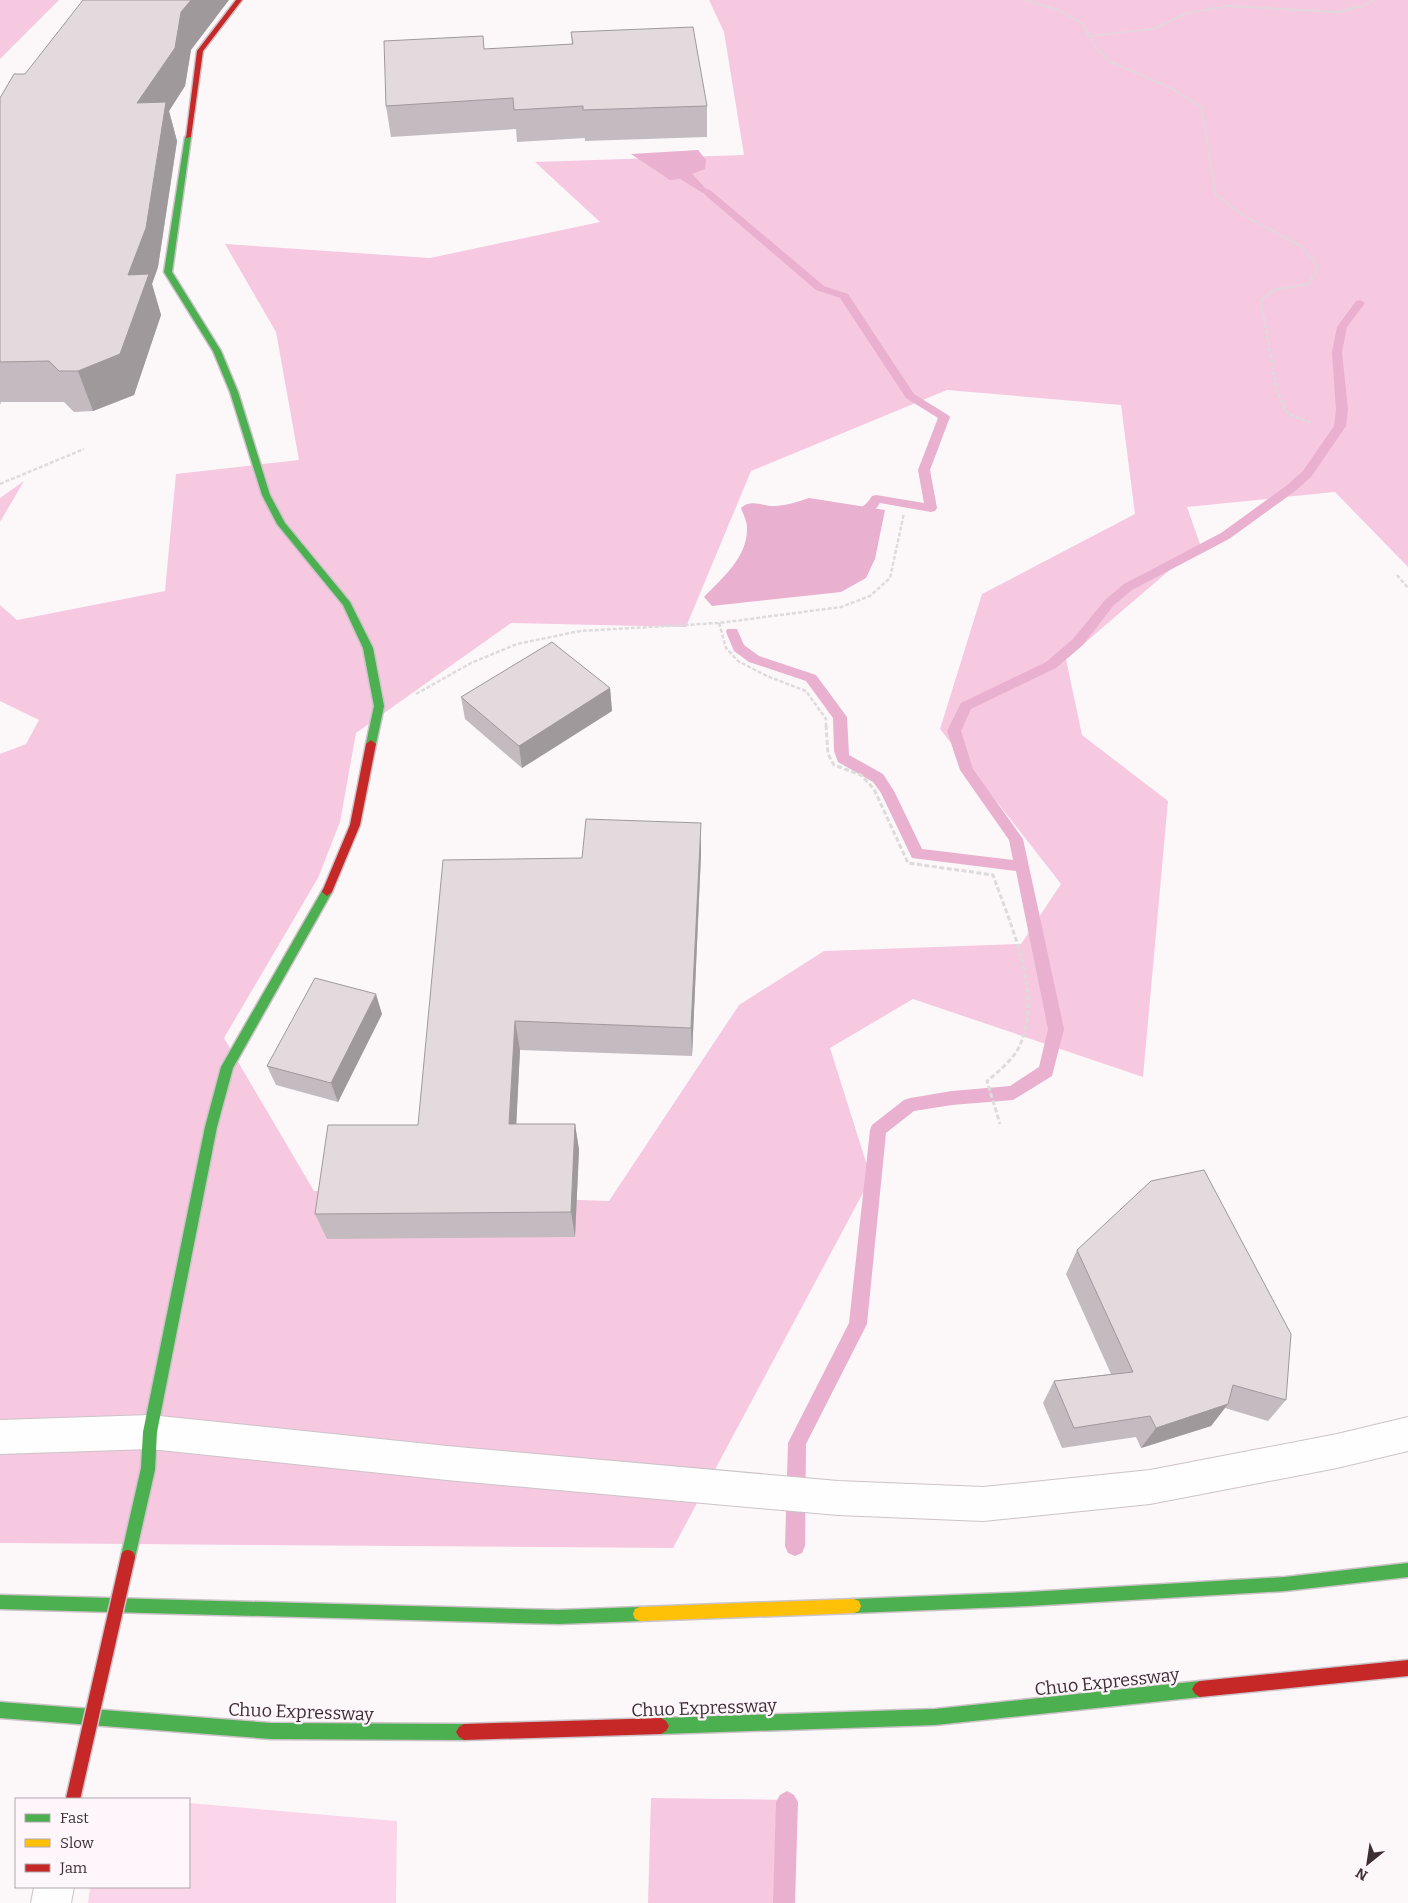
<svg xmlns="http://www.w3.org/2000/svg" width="1408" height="1903" font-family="Bitter,serif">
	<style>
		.green { fill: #fbd6ea }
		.forest { fill: #f6c9e1; fill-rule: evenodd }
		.water { fill: #e9b0cf }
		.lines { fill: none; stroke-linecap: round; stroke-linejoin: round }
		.stream { fill: #e9b0cf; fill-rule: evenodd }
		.street-casing { stroke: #ccc3c8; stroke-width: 2 }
		.fast-casing { stroke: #ccc3c8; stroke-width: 3 }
		.slow-casing { stroke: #ccc3c8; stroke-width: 3 }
		.jam-casing { stroke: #ccc3c8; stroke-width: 3 }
		.path-far2 { stroke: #dddbdb; stroke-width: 2; stroke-dasharray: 3 1; stroke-linecap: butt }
		.path-far1 { stroke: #dddbdb; stroke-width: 2.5; stroke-dasharray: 4 2; stroke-linecap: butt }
		.path { stroke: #dddbdb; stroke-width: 3; stroke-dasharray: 5 2.5; stroke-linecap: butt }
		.street { fill: #fffefe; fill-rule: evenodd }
		.fast { fill: #4caf50; fill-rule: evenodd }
		.slow { fill: #ffc107; fill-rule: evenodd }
		.jam { fill: #c62828; fill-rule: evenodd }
		.fast-bridge-casing { stroke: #ccc3c8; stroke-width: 17; stroke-linecap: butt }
		.jam-bridge-casing { stroke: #ccc3c8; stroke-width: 17; stroke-linecap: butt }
		.fast-bridge { stroke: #4caf50; stroke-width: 14 }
		.jam-bridge { stroke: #c62828; stroke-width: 14 }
		.wall { fill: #c3bbbf }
		.shaded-wall { fill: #9f999b }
		.building { fill: #e3dade; stroke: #9f999b }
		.labels { text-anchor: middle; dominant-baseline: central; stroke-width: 4.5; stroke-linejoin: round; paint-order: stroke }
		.near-street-label { font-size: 18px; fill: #3d2e36; stroke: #fef6fa }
	</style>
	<rect width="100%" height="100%" fill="#fcf8fa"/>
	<!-- green -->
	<polygon class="green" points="189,1803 397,1821 396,1903 88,1903 90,1887 189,1887"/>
	<!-- forest -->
	<g class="forest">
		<polygon points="0,0 59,0 0,59"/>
		<path d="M 709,0 L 1408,0 L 1408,567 L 1335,492 L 1187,507 L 1200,544 L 1066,659 L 1082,735 L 1168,801 L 1143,1077 L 913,999 L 830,1048 L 871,1178 L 673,1548 L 0,1543 L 0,754 L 26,744 L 39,720 L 0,701 L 0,605 L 17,620 L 165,591 L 176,474 L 299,460 L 276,332 L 225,244 L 430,258 L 600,222 L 535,162 L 744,155 L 724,32 ZM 947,390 L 1121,405 L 1135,514 L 982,594 L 940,729 L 1061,884 L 1021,944 L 824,951 L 739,1005 L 609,1201 L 314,1191 L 224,1038 L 318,878 L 340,822 L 356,733 L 511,623 L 686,627 L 751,471 Z"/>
		<polygon points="24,481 0,522 0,498"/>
		<polygon points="651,1798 791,1800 780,1903 648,1903"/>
	</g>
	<!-- water -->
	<g class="water">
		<polygon points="698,150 706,160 705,169 692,174 708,191 703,193 680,179 670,180 631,154"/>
		<path d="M 809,498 L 885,510 L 875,559 L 866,578 L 841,592 L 712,606 L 704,597 C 723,577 748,557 747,527 C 747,521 743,514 741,508 C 751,498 764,507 776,506 C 787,505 798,502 809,498 Z"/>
	</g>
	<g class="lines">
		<!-- stream -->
		<g class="stream">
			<path d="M 707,189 L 710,190 L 824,286 L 848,294 L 914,394 L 948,415 L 950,417 L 930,470 L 937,508 L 935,511 L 931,512 L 880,503 C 874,513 861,523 850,521 L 848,518 C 856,509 865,508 872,496 L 876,495 L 924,503 L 918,470 L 938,418 L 906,398 L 840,298 L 816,290 L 704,194 L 704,190 Z"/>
			<polygon points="1360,300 1365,303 1347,327 1342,352 1348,410 1346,426 1311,477 1294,492 1229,539 1132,590 1113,606 1083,645 1056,668 971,709 961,731 973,769 1023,839 1064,1029 1052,1076 1013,1100 952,1105 914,1111 886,1133 867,1324 806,1444 805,1546 802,1553 795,1556 788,1553 785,1546 788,1443 849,1323 870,1130 872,1125 904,1100 910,1098 952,1091 1010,1086 1039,1067 1048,1029 1016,871 912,858 881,793 873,782 838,762 834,751 833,718 806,681 749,662 734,651 726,632 727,629 737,629 744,645 759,656 816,675 847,717 849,755 883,774 894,791 922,849 1013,860 1009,840 960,770 947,731 961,703 1046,662 1073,639 1105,600 1124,584 1221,533 1286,486 1303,471 1334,426 1336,410 1332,352 1337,327 1356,301"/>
			<polygon points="787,1791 794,1795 798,1802 795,1903 773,1903 776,1802 780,1795"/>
		</g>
		<defs>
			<g id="street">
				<polygon points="150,1415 447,1446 838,1481 983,1487 1150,1470 1337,1434 1408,1417 1408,1451 1337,1468 1150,1504 983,1521 838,1515 447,1480 150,1449 0,1454 0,1420"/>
				<polygon points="34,1887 74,1887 71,1903 31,1903"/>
			</g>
			<g id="fast">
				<polygon points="188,135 191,137 172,272 221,351 238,392 270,495 285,523 350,602 373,648 384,706 376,744 371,748 366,744 374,706 363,648 343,605 277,524 262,495 230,392 213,351 164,272 185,137"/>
				<polygon points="327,888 332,892 233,1068 217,1127 157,1432 155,1469 153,1474 148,1476 143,1474 141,1469 143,1432 205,1127 221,1067 323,889"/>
				<polygon points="1408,1563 1408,1577 1285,1591 1028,1606 854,1613 849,1611 847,1606 849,1601 854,1599 1028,1592 1285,1577"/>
				<polygon points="0,1595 558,1610 640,1607 645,1609 647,1614 645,1619 640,1621 558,1624 0,1609"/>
				<polygon points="1200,1681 1205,1684 1208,1689 1205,1694 1200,1697 935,1725 661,1734 656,1731 653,1726 656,1721 661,1718 935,1709"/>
				<polygon points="0,1702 271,1723 464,1724 469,1727 472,1732 469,1737 464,1740 271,1739 0,1718"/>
			</g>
			<polygon id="slow" points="854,1599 859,1601 861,1606 859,1611 854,1613 640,1621 635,1619 633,1614 635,1609 640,1607"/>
			<g id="jam">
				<polygon points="236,0 242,0 203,51 191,137 186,138 197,51"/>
				<polygon points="371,740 376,744 360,825 332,892 327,896 322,892 350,825 366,744"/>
				<polygon points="1408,1660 1408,1676 1200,1697 1195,1694 1192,1689 1195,1684 1200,1681"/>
				<polygon points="661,1718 666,1721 669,1726 666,1731 661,1734 464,1740 459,1737 456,1732 459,1727 464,1724"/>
			</g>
		</defs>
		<!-- street casing -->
		<use href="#street" class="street-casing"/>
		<!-- fast casing -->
		<use href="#fast" class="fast-casing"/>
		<!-- slow casing -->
		<use href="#slow" class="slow-casing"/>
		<!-- jam casing -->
		<use href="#jam" class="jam-casing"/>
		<!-- path-far2 -->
		<g class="path-far2">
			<polyline points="1025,0 1058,10 1082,23 1096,48 1111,62 1171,88 1202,108 1215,194 1242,215 1301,246 1318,267 1309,284 1273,290 1261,301 1264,320"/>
			<polyline points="1089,36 1153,29 1187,13 1228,6 1338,12 1362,6 1374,0"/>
		</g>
		<!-- path-far1 -->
		<g class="path-far1">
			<polyline points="1264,318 1277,392 1288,414 1312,423"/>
			<polyline points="0,484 84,449"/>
			<polyline points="1397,575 1408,588"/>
			<polyline points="719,623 726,648 738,661 767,676 806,691 826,719 826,726"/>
			<polyline points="416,694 471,663 517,644 580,631 719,623 841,607 870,596 890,578 904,513"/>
		</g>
		<!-- path -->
		<path class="path" d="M 826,725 L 828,754 L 834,765 L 861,775 L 874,789 L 908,863 L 993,875 C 1010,924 1043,993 1020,1045 C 1014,1059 999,1071 987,1081 L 1000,1124"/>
		<!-- street -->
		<use href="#street" class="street"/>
		<!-- fast -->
		<use href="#fast" class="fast"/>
		<!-- slow -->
		<use href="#slow" class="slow"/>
		<!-- jam -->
		<use href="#jam" class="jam"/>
		<defs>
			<polyline id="fast-bridge" points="128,1557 148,1469"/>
			<polyline id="jam-bridge" points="73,1799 128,1557"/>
		</defs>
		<!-- fast-bridge casing -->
		<use href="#fast-bridge" class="fast-bridge-casing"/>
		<!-- jam-bridge casing -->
		<use href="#jam-bridge" class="jam-bridge-casing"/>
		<!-- fast-bridge -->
		<use href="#fast-bridge" class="fast-bridge"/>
		<!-- jam-bridge -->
		<use href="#jam-bridge" class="jam-bridge"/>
	</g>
	<!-- wall -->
	<g class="wall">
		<polygon points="571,32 707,106 707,137 585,141 585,138 517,142 516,129 391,137 386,106 484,49 572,44"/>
		<polygon points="191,50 185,86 169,111 177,141 158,267 152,284 161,315 134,395 93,411 74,412 64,402 1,402 0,405 0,98 25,74"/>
		<polygon points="610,688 612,711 522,768 465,719 461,697"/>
		<polygon points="701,854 692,1056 520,1050 516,1124 575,1124 579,1150 575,1237 327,1239 315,1214 418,1125 582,858"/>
		<polygon points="382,1014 338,1102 276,1085 267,1066"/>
		<polygon points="1077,1250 1286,1400 1268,1421 1225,1408 1211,1426 1141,1448 1136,1437 1062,1448 1043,1403 1054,1381 1111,1374 1066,1274"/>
	</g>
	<!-- shaded-wall -->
	<g class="shaded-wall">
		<polygon points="191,0 229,0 191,50 185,86 169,111 177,141 158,267 152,284 161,315 134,395 93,411 78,371 128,275 137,103 181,12"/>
		<polygon points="610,688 612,711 522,768 519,746"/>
		<polygon points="701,823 701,854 692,1056 691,1028"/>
		<polygon points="376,994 382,1014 338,1102 331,1083"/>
		<polygon points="515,1021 520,1050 515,1151 509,1124"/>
		<polygon points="575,1124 579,1150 575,1237 571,1212"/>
		<polygon points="1228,1404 1211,1426 1141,1448 1156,1428"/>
	</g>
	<!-- building -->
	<g class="building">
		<polygon points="83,0 191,0 181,12 175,48 137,103 166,102 146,228 128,275 149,274 120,354 78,371 59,371 49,361 0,362 0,98 14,74 25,74"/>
		<polygon points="693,27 707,106 583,110 583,106 514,110 513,98 386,106 384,41 483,36 484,49 573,44 571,32"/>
		<polygon points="552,642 610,688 519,746 461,697"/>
		<polygon points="586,819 701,823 691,1028 515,1021 509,1124 575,1124 571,1212 315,1214 328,1125 418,1125 443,860 582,858"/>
		<polygon points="315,978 376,994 331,1083 267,1066"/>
		<polygon points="1204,1170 1291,1334 1286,1400 1233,1385 1228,1404 1156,1428 1150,1416 1074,1428 1054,1381 1133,1372 1077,1250 1151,1181"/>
	</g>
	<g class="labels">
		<!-- near-street labels -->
		<g class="near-street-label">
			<text transform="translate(1107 1682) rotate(-6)">Chuo Expressway</text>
			<text transform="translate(704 1708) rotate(-2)">Chuo Expressway</text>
			<text transform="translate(301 1712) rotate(2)">Chuo Expressway</text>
		</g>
	</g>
	<!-- legend -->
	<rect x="15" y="1798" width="175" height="90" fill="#fef6fa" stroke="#b1a6ac"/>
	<rect x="25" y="1814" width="25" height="8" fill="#4caf50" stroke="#b1a6ac"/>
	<text x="60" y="1823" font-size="15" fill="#3d2e36">Fast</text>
	<rect x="25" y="1839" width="25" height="8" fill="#ffc107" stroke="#b1a6ac"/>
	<text x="60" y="1848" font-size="15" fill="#3d2e36">Slow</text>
	<rect x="25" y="1864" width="25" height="8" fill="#c62828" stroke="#b1a6ac"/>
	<text x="60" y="1873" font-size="15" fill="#3d2e36">Jam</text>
	<!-- north arrow -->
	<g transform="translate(1368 1863) rotate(210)" stroke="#fef6fa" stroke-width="4" paint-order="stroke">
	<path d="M0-4L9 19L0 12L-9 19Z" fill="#3d2e36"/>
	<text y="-8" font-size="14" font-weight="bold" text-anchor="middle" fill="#3d2e36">N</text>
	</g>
</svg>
